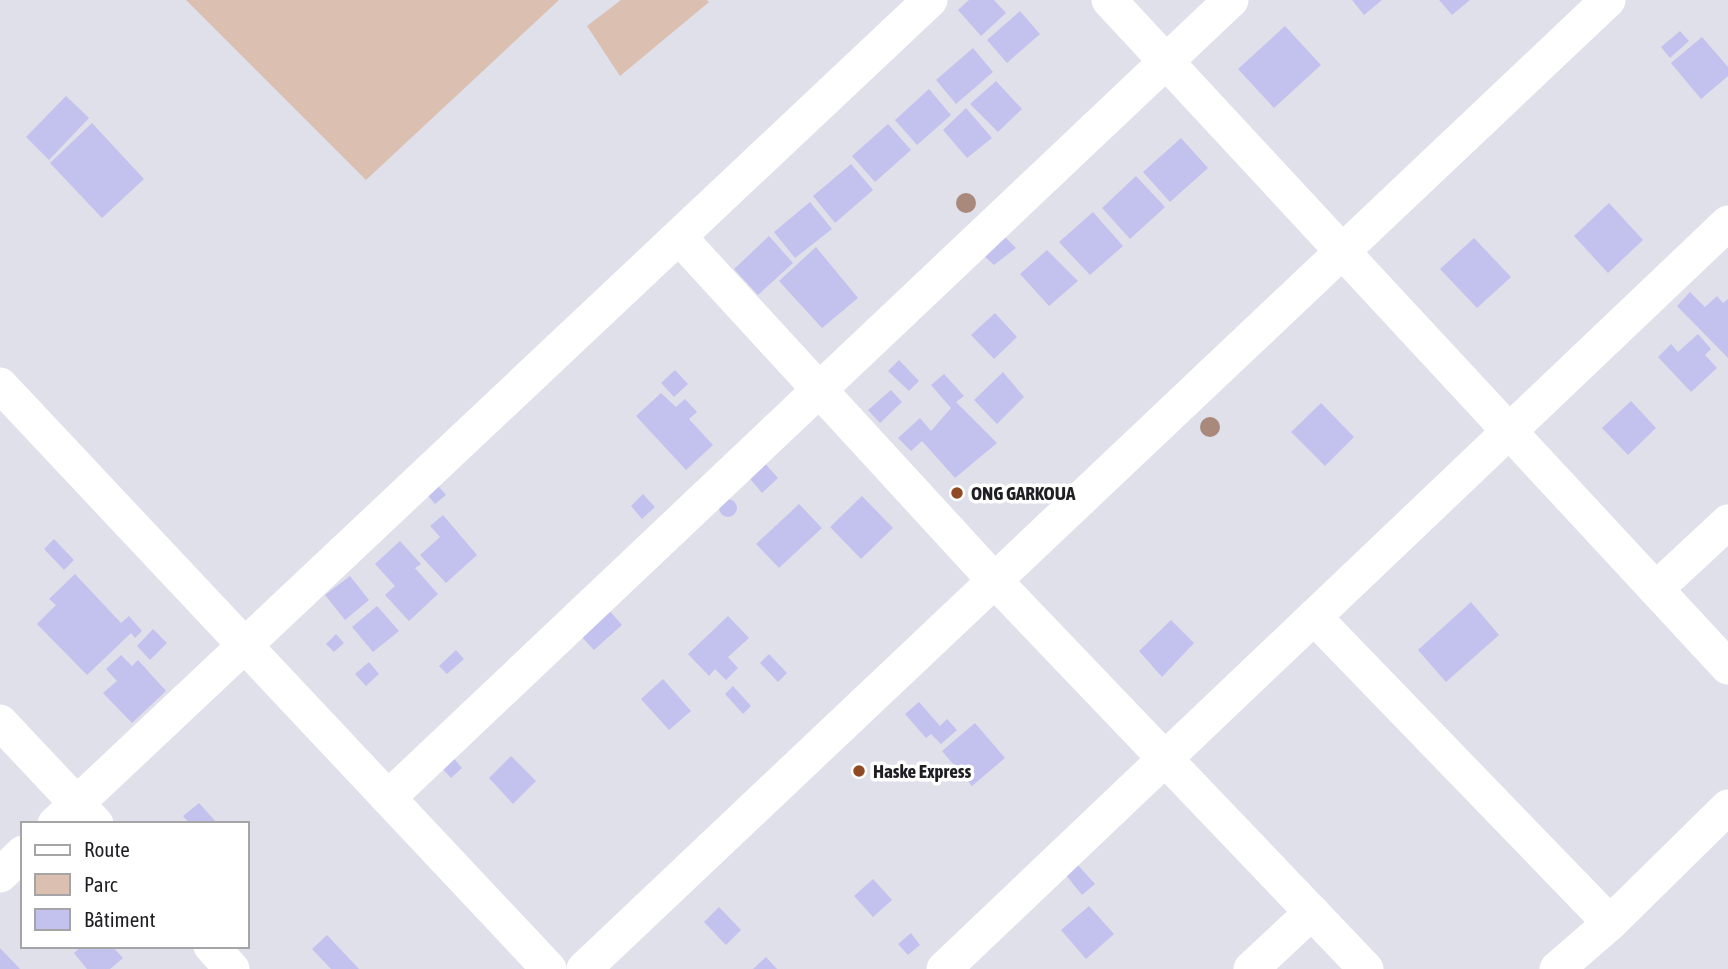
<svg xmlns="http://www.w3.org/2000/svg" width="1728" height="969" font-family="'Asap Condensed',sans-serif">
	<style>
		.green { fill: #dbbfb1 }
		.building { fill: #c3c2ee }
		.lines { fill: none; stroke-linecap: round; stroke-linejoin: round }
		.minor { stroke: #fff; stroke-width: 35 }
		.tree { fill: #a8897c }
		.poi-dot { fill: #914b24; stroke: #fff; stroke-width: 2.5 }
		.labels { text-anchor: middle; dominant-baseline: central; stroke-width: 7; stroke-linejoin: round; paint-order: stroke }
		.poi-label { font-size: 19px; font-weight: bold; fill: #1f1f23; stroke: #fff; text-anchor: start }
	</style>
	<rect width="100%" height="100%" fill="#e0e0eb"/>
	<!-- green -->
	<g class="green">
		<polygon points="186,0 559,0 366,180"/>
		<polygon points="621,0 707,0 709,2 620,76 587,26"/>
	</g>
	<!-- building -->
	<g class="building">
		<polygon points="969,0 994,0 1006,13 981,36 958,10"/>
		<polygon points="1352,0 1382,0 1364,15"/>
		<polygon points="1439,0 1470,0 1452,15"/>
		<polygon points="1020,11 1040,34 1007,63 987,40"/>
		<polygon points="1285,26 1321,65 1274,108 1238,69"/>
		<polygon points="1680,31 1689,41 1670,58 1661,47"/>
		<polygon points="1702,37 1728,67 1728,76 1701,99 1671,63"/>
		<polygon points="973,48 993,72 956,104 936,80"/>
		<polygon points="996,81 1022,109 998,132 970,104"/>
		<polygon points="929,89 951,115 917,145 895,120"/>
		<polygon points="66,96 89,118 49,160 26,137"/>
		<polygon points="966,108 992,138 967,158 943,130"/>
		<polygon points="92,123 144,179 102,218 50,163"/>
		<polygon points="888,124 911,150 875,182 852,156"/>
		<polygon points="1181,138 1208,168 1170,202 1143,172"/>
		<polygon points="851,164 873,190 835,223 813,196"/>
		<polygon points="1136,176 1165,207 1130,239 1102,208"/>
		<polygon points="810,202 832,229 795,258 774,232"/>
		<polygon points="1609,203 1643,240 1608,273 1574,236"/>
		<polygon points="1093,212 1123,246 1090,275 1059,242"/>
		<polygon points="769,236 793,263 758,295 734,269"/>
		<polygon points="1004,236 1016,248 994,265 984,256"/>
		<polygon points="1474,238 1511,277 1477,308 1440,269"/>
		<polygon points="816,247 858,298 822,328 779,281"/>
		<polygon points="1047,250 1078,281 1049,306 1020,274"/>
		<polygon points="1690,292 1705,307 1717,296 1723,303 1728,299 1728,358 1677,306"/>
		<polygon points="995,313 1017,337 994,359 971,335"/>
		<polygon points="1698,334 1711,349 1705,355 1717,368 1691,392 1658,357 1671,344 1678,352"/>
		<polygon points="899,360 919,381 909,391 888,371"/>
		<polygon points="675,370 688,384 674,397 661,383"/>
		<polygon points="1003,372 1024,397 997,424 974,400"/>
		<polygon points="944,374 964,396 956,402 997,443 955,478 922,441 911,451 898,438 920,418 931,431 951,408 931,385"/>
		<polygon points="891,390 902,402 880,423 868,410"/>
		<polygon points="661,393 676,407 685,399 697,412 689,419 713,445 686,470 636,416"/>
		<polygon points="1631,401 1656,428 1628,455 1602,428"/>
		<polygon points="1321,403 1354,437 1325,466 1291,432"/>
		<polygon points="761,459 778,478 762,493 745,473"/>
		<polygon points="434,481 446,495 435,504 424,491"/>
		<polygon points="643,494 655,507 642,519 631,506"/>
		<polygon points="862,496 893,528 861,559 830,527"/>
		<circle cx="728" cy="508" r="9"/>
		<polygon points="799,504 822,528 779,568 756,544"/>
		<polygon points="443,515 477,555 446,583 420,555 440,537 430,526"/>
		<polygon points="54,539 74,560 64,570 44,549"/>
		<polygon points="400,541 421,564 415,568 438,594 409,621 385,595 395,586 375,564"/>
		<polygon points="75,574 121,623 129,616 142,631 135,638 131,633 87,675 37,624 56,605 49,599"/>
		<polygon points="350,576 369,600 345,620 325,595"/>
		<polygon points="1471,602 1499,635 1446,682 1418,650"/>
		<polygon points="377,606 399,631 373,652 352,627"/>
		<polygon points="608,609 622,625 594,650 579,634"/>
		<polygon points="728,616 749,638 728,657 738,668 726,680 715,669 709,676 688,654"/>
		<polygon points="1171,620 1194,643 1162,677 1139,651"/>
		<polygon points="153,629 167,643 150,660 137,646"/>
		<polygon points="336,634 344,643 334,652 326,644"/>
		<polygon points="456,650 464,659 447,674 439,666"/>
		<polygon points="769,654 787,673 778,682 760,663"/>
		<polygon points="121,655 132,666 138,660 166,691 132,723 103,693 117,681 106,669"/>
		<polygon points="369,662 379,674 366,686 355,674"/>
		<polygon points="663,679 691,711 669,730 641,699"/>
		<polygon points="733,686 751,706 743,714 725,694"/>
		<polygon points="919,702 940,726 947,719 957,730 941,744 931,734 926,738 905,714"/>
		<polygon points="975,723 1005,758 972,786 942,751"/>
		<polygon points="450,754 462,768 451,778 439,765"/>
		<polygon points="511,756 536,781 513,804 489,778"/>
		<polygon points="199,803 218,824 190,824 183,816"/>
		<polygon points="1077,864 1095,884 1082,895 1065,874"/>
		<polygon points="873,879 892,900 873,917 854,896"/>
		<polygon points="1089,906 1114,934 1086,959 1061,930"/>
		<polygon points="719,907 741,930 726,945 704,922"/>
		<polygon points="911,933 920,945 908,955 898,944"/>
		<polygon points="327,935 359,969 331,969 312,949"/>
		<polygon points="82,946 112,946 123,958 110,969 87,969 74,953"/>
		<polygon points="0,948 20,969 0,969"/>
		<polygon points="766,957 777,969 753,969"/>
	</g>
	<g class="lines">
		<!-- minor -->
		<g class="minor">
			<polyline points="1109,0 1728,667"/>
			<polyline points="679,237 995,581 1366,969"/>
			<polyline points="0,385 549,969"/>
			<polyline points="1656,589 1728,522"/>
			<polyline points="1314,617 1610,923"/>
			<polyline points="0,722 96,824"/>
			<polyline points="388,798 1231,0"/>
			<polyline points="55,824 930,0"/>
			<polyline points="0,875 23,853"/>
			<polyline points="211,946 232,969"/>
			<polyline points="584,969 1608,0"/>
			<polyline points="944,969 1728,223"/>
			<polyline points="1251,969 1312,912"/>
			<polyline points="1557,969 1610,923 1728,807"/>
		</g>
	</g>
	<!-- trees -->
	<g class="tree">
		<circle cx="966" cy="203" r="10"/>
		<circle cx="1210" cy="427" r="10"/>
	</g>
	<!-- markers -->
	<g class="poi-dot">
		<circle cx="957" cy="493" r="7"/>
		<circle cx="859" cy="771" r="7"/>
	</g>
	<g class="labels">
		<!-- poi labels -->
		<g class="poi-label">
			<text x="971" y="493">ONG GARKOUA</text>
			<text x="873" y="771">Haske Express</text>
		</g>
	</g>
	<!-- legend -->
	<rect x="21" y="822" width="228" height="126" fill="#ffffff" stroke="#a5a5a7" stroke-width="2"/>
	<rect x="35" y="845" width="35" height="10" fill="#ffffff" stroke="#a5a5a7" stroke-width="2"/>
	<text x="84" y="857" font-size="21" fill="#1f1f23">Route</text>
	<rect x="35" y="874" width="35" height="21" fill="#dbbfb1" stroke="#a5a5a7" stroke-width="2"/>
	<text x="84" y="892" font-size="21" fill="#1f1f23">Parc</text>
	<rect x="35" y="909" width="35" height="21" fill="#c3c2ee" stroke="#a5a5a7" stroke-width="2"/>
	<text x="84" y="927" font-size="21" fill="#1f1f23">Bâtiment</text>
</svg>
